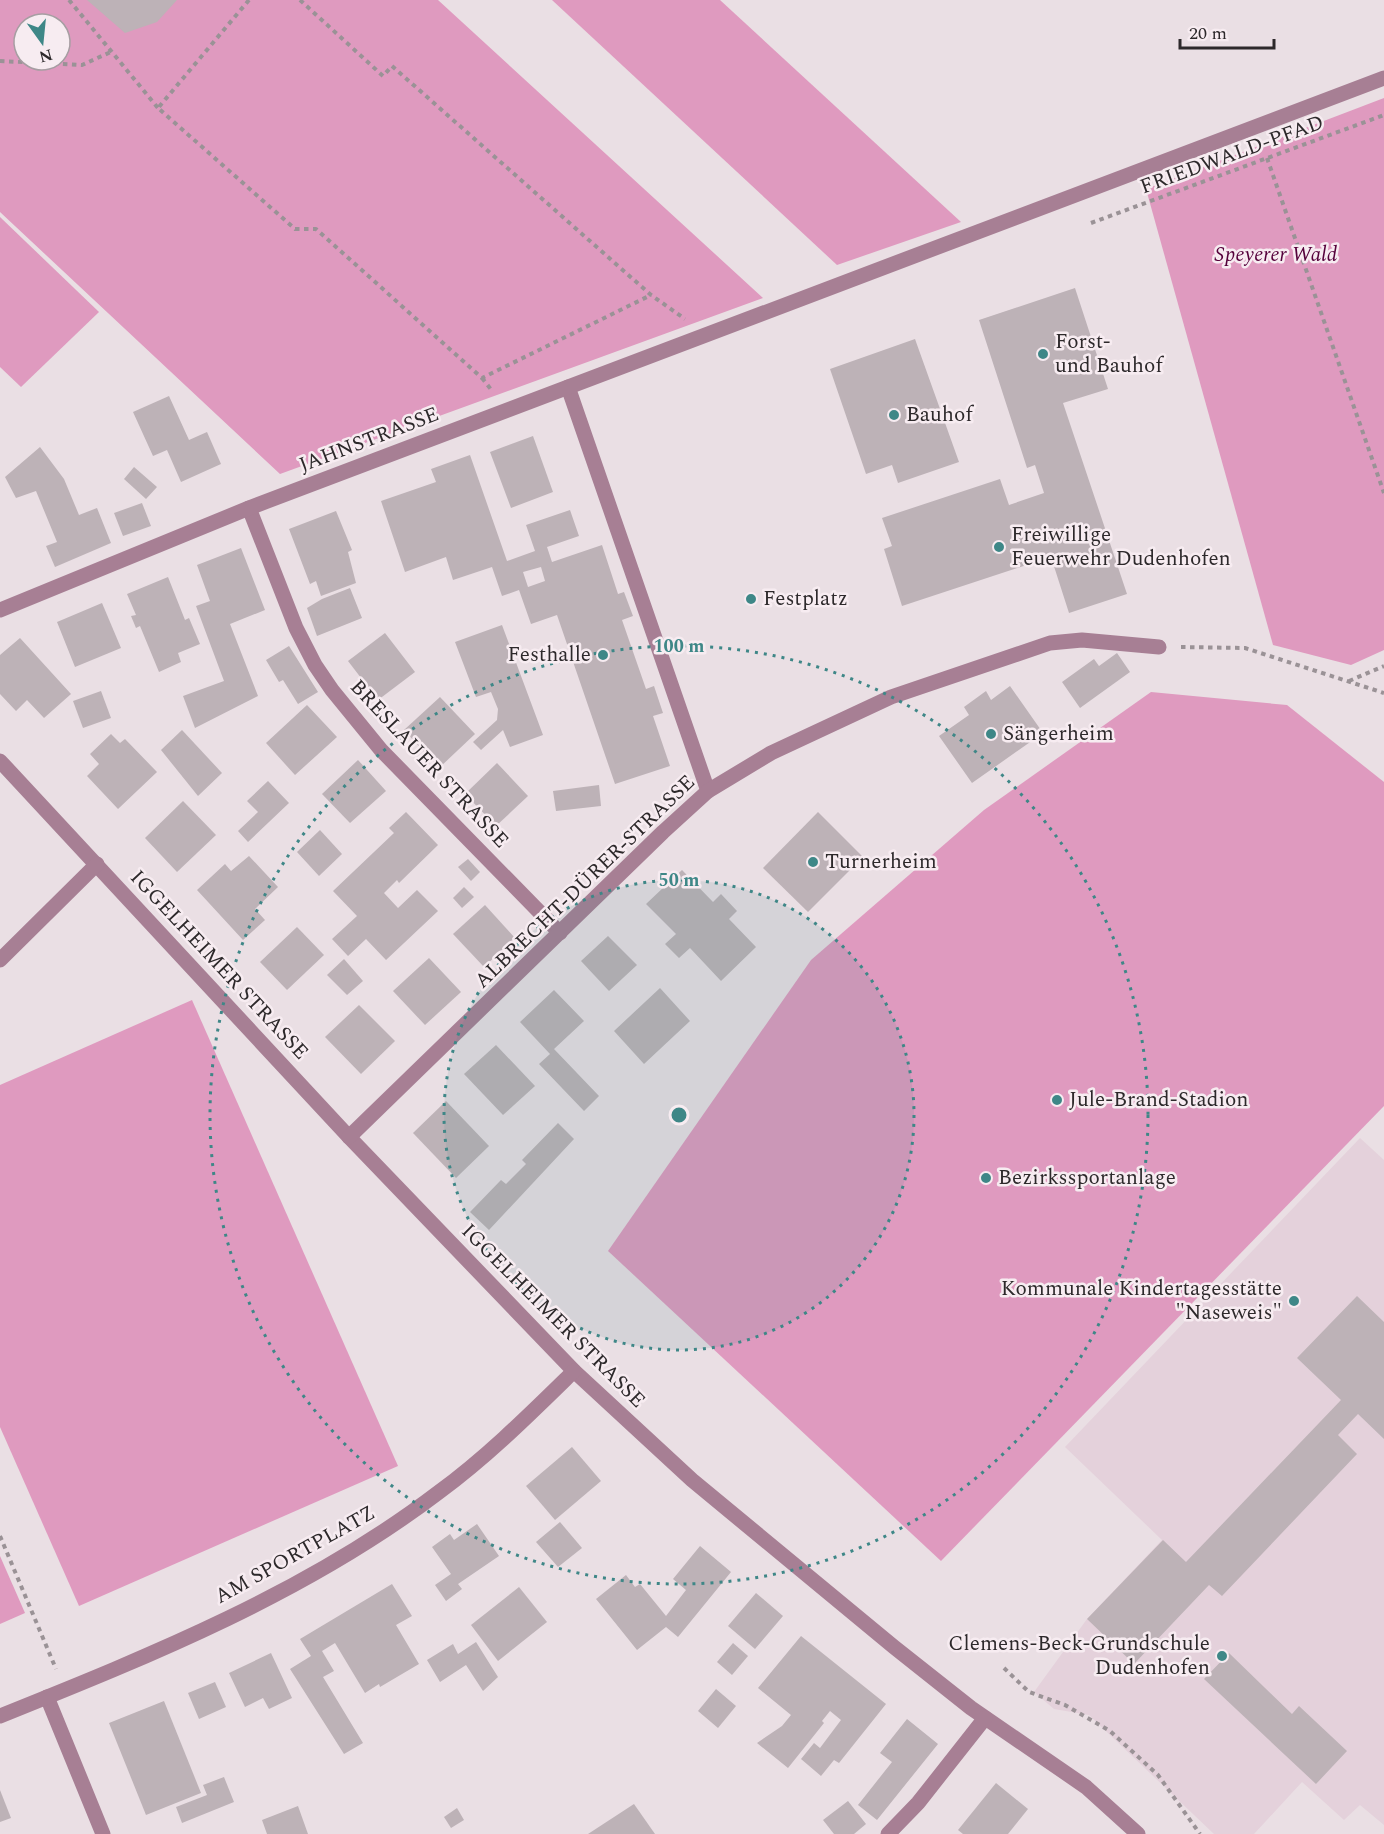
<svg xmlns="http://www.w3.org/2000/svg" width="1384" height="1834" font-family="Spectral,serif">
	<style>
		.built { fill: #e4d1db }
		.green { fill: #df9abf; fill-rule: evenodd }
		.building { fill: #bdb2b7; fill-rule: evenodd }
		.lines { fill: none; stroke-linecap: round; stroke-linejoin: round }
		.path { stroke: #9a9296; stroke-width: 4; stroke-dasharray: 4.5 4.5; stroke-linecap: butt }
		.minor { stroke: #a77f94; stroke-width: 15 }
		.ring { fill: none; stroke: #3e8787; stroke-width: 3; stroke-dasharray: 3 6 }
		.poi-dot { fill: #3e8787; stroke: #f7ecf1; stroke-width: 2 }
		.labels { text-anchor: middle; dominant-baseline: central; stroke-width: 5; stroke-linejoin: round; paint-order: stroke }
		.street-label { font-size: 21px; fill: #2d292b; stroke: #f7ecf1 }
		.park-label { font-size: 21px; font-style: italic; fill: #55013b; stroke: #f7ecf1 }
		.poi-label { font-size: 21px; fill: #2d292b; stroke: #f7ecf1; text-anchor: start }
		.centre { fill: #3e8787; stroke: #f7ecf1; stroke-width: 3 }
		.ring-label { font-size: 18px; text-anchor: middle; font-weight: bold; fill: #3e8787; stroke: #f7ecf1; stroke-width: 5; stroke-linejoin: round; paint-order: stroke }
	</style>
	<rect width="100%" height="100%" fill="#eadfe4"/>
	<!-- built -->
	<polygon class="built" points="1360,1138 1384,1160 1384,1825 1360,1805 1344,1820 1302,1782 1254,1834 1214,1834 1089,1715 1054,1709 1034,1692 1087,1619 1162,1540 1065,1447"/>
	<!-- green -->
	<g class="green">
		<path d="M 0,0 L 438,0 L 763,298 L 280,474 L 0,212 ZM 24,24 L 60,24 L 60,60 L 24,60 Z"/>
		<polygon points="552,0 720,0 961,222 837,265"/>
		<polygon points="1384,98 1384,650 1351,665 1273,645 1146,189"/>
		<polygon points="0,217 99,312 21,387 0,367"/>
		<polygon points="1151,692 1287,705 1384,782 1384,1106 941,1561 608,1251 811,960 984,810"/>
		<polygon points="192,1000 398,1466 79,1606 0,1427 0,1085"/>
		<polygon points="0,1556 25,1613 0,1624"/>
	</g>
	<!-- building -->
	<g class="building">
		<polygon points="87,0 177,0 157,22 125,33"/>
		<polygon points="1075,288 1108,389 1063,403 1127,594 1069,613 1051,557 902,606 884,549 892,546 882,518 1000,479 1009,505 1044,493 1035,465 1027,468 979,320"/>
		<polygon points="915,339 959,462 898,483 892,465 866,474 830,369"/>
		<polygon points="169,396 189,440 207,432 221,464 181,482 167,450 153,456 133,412"/>
		<polygon points="533,436 553,492 511,508 490,452"/>
		<polygon points="40,447 64,479 79,515 97,508 111,543 55,567 46,546 57,542 36,491 16,498 5,477"/>
		<path d="M 470,455 L 507,561 L 535,551 L 526,525 L 570,510 L 579,536 L 547,547 L 552,562 L 602,545 L 618,594 L 624,592 L 633,616 L 622,620 L 646,689 L 654,686 L 663,713 L 653,716 L 670,766 L 615,784 L 557,615 L 531,624 L 519,590 L 502,596 L 492,567 L 453,580 L 446,557 L 405,572 L 381,501 L 436,482 L 431,469 ZM 541,567 L 545,581 L 528,587 L 523,572 Z"/>
		<polygon points="134,467 157,487 146,499 124,479"/>
		<polygon points="142,503 151,526 123,536 114,513"/>
		<polygon points="336,511 352,550 348,552 356,583 321,596 316,581 310,584 289,529"/>
		<polygon points="241,548 265,610 230,624 258,696 195,728 183,696 224,681 196,606 210,601 197,565"/>
		<polygon points="168,577 185,620 189,618 200,644 178,653 181,662 159,672 140,626 136,628 131,616 136,615 127,594"/>
		<polygon points="350,588 362,618 317,636 307,608 322,599"/>
		<polygon points="102,603 121,648 75,667 57,622"/>
		<polygon points="502,625 543,735 510,747 503,730 481,750 473,742 497,720 498,709 491,692 476,697 455,642"/>
		<polygon points="385,633 415,672 378,700 348,661"/>
		<polygon points="20,638 71,694 44,718 27,700 16,711 0,694 0,655"/>
		<polygon points="289,646 318,692 298,704 283,680 279,682 266,660"/>
		<polygon points="1117,653 1130,672 1080,708 1062,682 1094,659 1099,666"/>
		<polygon points="1010,686 1043,733 972,783 939,736 969,715 964,707 986,691 991,700"/>
		<polygon points="101,691 111,718 83,728 73,701"/>
		<polygon points="440,697 475,734 439,768 404,730"/>
		<polygon points="307,705 337,737 295,775 266,743"/>
		<polygon points="182,730 222,773 198,796 161,750"/>
		<polygon points="111,734 120,743 125,739 157,772 118,809 87,776 99,764 90,754"/>
		<polygon points="358,760 386,791 350,823 322,794"/>
		<polygon points="497,763 528,796 496,826 465,794"/>
		<polygon points="268,781 289,803 248,842 238,831 258,812 247,801"/>
		<polygon points="599,785 601,806 556,811 553,791"/>
		<polygon points="183,801 216,835 177,872 145,838"/>
		<polygon points="406,812 438,845 399,883 397,880 384,893 398,908 417,890 438,911 386,960 366,939 348,956 332,939 357,916 333,891 394,833 389,828"/>
		<polygon points="818,812 863,857 808,912 763,868"/>
		<polygon points="320,830 342,854 319,876 297,852"/>
		<polygon points="249,856 278,887 255,909 265,920 243,940 197,890 225,864 231,871"/>
		<polygon points="468,859 480,872 471,881 458,867"/>
		<polygon points="682,870 713,902 721,894 737,911 729,919 756,947 721,981 690,948 679,958 665,944 676,934 646,904"/>
		<polygon points="464,887 474,897 462,908 453,898"/>
		<polygon points="485,905 515,938 484,967 453,934"/>
		<polygon points="297,927 324,955 287,990 260,962"/>
		<polygon points="608,936 637,965 609,991 581,961"/>
		<polygon points="429,958 461,992 425,1025 393,991"/>
		<polygon points="344,959 363,981 347,995 327,975"/>
		<polygon points="660,988 690,1021 644,1064 614,1031"/>
		<polygon points="554,990 584,1021 554,1049 599,1096 584,1111 539,1064 550,1054 520,1022"/>
		<polygon points="359,1005 395,1041 361,1074 325,1037"/>
		<polygon points="496,1045 535,1086 503,1115 464,1074"/>
		<polygon points="446,1101 489,1146 456,1178 413,1133"/>
		<polygon points="558,1123 574,1139 489,1230 470,1212 501,1180 506,1184 526,1164 522,1160"/>
		<polygon points="1357,1296 1384,1322 1384,1439 1358,1414 1338,1435 1357,1454 1222,1596 1209,1585 1134,1664 1087,1619 1163,1540 1186,1562 1341,1400 1297,1358"/>
		<polygon points="572,1447 601,1481 555,1520 526,1486"/>
		<polygon points="560,1522 582,1548 558,1567 536,1542"/>
		<polygon points="477,1524 499,1556 458,1584 462,1589 446,1601 435,1585 451,1574 432,1547 450,1534 454,1540"/>
		<polygon points="700,1546 731,1572 678,1637 666,1627 637,1650 596,1599 626,1575 635,1587 640,1584 666,1616 686,1590 673,1579"/>
		<polygon points="392,1584 412,1616 396,1625 419,1664 380,1687 379,1684 365,1693 335,1643 322,1651 334,1671 323,1677 363,1743 344,1754 290,1669 311,1656 300,1639"/>
		<polygon points="519,1587 547,1622 498,1661 471,1625"/>
		<polygon points="756,1593 783,1616 755,1649 728,1626"/>
		<polygon points="801,1636 886,1704 839,1763 834,1760 821,1776 801,1759 814,1743 820,1748 841,1720 830,1711 822,1721 824,1723 788,1768 757,1743 782,1726 791,1715 758,1688"/>
		<polygon points="476,1642 498,1677 483,1691 466,1665 440,1682 427,1660 453,1644 458,1654"/>
		<polygon points="733,1643 748,1656 732,1675 717,1662"/>
		<polygon points="271,1653 292,1698 269,1709 263,1698 245,1707 229,1673"/>
		<polygon points="1229,1653 1292,1714 1299,1706 1347,1751 1316,1784 1204,1679"/>
		<polygon points="215,1682 226,1707 199,1719 188,1693"/>
		<polygon points="716,1689 736,1706 718,1728 698,1711"/>
		<polygon points="164,1701 201,1793 146,1815 109,1723"/>
		<polygon points="907,1719 938,1744 877,1820 858,1805 892,1762 880,1753"/>
		<polygon points="224,1777 234,1802 182,1823 176,1807 207,1795 203,1785"/>
		<polygon points="996,1783 1028,1809 1008,1834 963,1834 958,1830"/>
		<polygon points="0,1790 11,1818 0,1822"/>
		<polygon points="848,1801 866,1824 854,1834 834,1834 823,1820"/>
		<polygon points="634,1804 655,1834 588,1834"/>
		<polygon points="298,1806 308,1834 267,1834 262,1820"/>
		<polygon points="457,1808 464,1820 451,1828 444,1817"/>
	</g>
	<g class="lines">
		<!-- path -->
		<g class="path">
			<polyline points="69,0 158,108"/>
			<polyline points="249,0 158,108 295,229 316,229 482,378 651,295"/>
			<polyline points="300,0 383,76 392,66 651,295 685,319"/>
			<polyline points="0,61 82,65 113,51"/>
			<polyline points="1267,158 1384,493"/>
			<polyline points="1091,223 1384,115"/>
			<polyline points="482,378 493,392"/>
			<polyline points="1181,647 1245,648 1384,693"/>
			<polyline points="1349,681 1384,666"/>
			<polyline points="0,1536 56,1669"/>
			<polyline points="1004,1668 1029,1692 1065,1705 1110,1731 1158,1775 1200,1834"/>
		</g>
		<!-- minor -->
		<g class="minor">
			<polyline points="568,387 708,791"/>
			<polyline points="249,508 296,628 315,665 332,690 381,750 560,933"/>
			<polyline points="0,610 249,508 1384,78"/>
			<polyline points="0,761 349,1137 574,1371 692,1480 894,1647 971,1708 1086,1787 1138,1834"/>
			<polyline points="0,960 97,864"/>
			<polyline points="349,1137 663,832 708,791 771,753 891,697 1050,643 1082,640 1159,647"/>
			<polyline points="47,1697 103,1834"/>
			<path d="M 0,1716 C 152,1655 308,1592 439,1492 C 488,1456 531,1413 574,1371"/>
			<polyline points="888,1834 918,1803 985,1718"/>
		</g>
	</g>
	<!-- distance rings -->
	<circle cx="679" cy="1115" r="235" fill="#3e8787" fill-opacity=".12"/>
	<g class="ring">
		<circle cx="679" cy="1115" r="235"/>
		<circle cx="679" cy="1115" r="469"/>
	</g>
	<!-- markers -->
	<g class="poi-dot">
		<circle cx="1043" cy="354" r="6"/>
		<circle cx="894" cy="415" r="6"/>
		<circle cx="999" cy="547" r="6"/>
		<circle cx="751" cy="599" r="6"/>
		<circle cx="603" cy="655" r="6"/>
		<circle cx="991" cy="734" r="6"/>
		<circle cx="813" cy="862" r="6"/>
		<circle cx="1057" cy="1100" r="6"/>
		<circle cx="986" cy="1178" r="6"/>
		<circle cx="1294" cy="1301" r="6"/>
		<circle cx="1222" cy="1656" r="6"/>
	</g>
	<g class="labels">
		<!-- street labels -->
		<g class="street-label">
			<text transform="translate(1232 155) rotate(-20)">FRIEDWALD-PFAD</text>
			<text transform="translate(369 440) rotate(-21)">JAHNSTRASSE</text>
			<text transform="translate(429 764) rotate(47)">BRESLAUER STRASSE</text>
			<text transform="translate(585 882) rotate(-44)">ALBRECHT-DÜRER-STRASSE</text>
			<text transform="translate(219 965) rotate(47)">IGGELHEIMER STRASSE</text>
			<text transform="translate(553 1316) rotate(45)">IGGELHEIMER STRASSE</text>
			<text transform="translate(295 1555) rotate(-29)">AM SPORTPLATZ</text>
		</g>
		<!-- park labels -->
		<g class="park-label">
			<text x="1276" y="255">Speyerer Wald</text>
		</g>
		<!-- poi labels -->
		<g class="poi-label">
			<text x="1055" y="342">Forst-<tspan x="1055" dy="24">und Bauhof</tspan></text>
			<text x="906" y="415">Bauhof</text>
			<text x="1011" y="535">Freiwillige<tspan x="1011" dy="24">Feuerwehr Dudenhofen</tspan></text>
			<text x="763" y="599">Festplatz</text>
			<text x="591" y="655" text-anchor="end">Festhalle</text>
			<text x="1003" y="734">Sängerheim</text>
			<text x="825" y="862">Turnerheim</text>
			<text x="1069" y="1100">Jule-Brand-Stadion</text>
			<text x="998" y="1178">Bezirkssportanlage</text>
			<text x="1282" y="1289" text-anchor="end">Kommunale Kindertagesstätte<tspan x="1282" dy="24">"Naseweis"</tspan></text>
			<text x="1210" y="1644" text-anchor="end">Clemens-Beck-Grundschule<tspan x="1210" dy="24">Dudenhofen</tspan></text>
		</g>
	</g>
	<circle cx="679" cy="1115" r="9" class="centre"/>
	<g class="ring-label">
		<text x="679" y="652">100 m</text>
		<text x="679" y="886">50 m</text>
	</g>
	<!-- north arrow -->
	<g transform="translate(42 42) rotate(165)"><circle r="28" fill="#f7ecf1" stroke="#a69ea2" stroke-width="1.5"/>
	<path d="M0-4.5L10 22L0 15L-10 22Z" fill="#3e8787"/>
	<text y="-9" font-size="16" font-weight="bold" text-anchor="middle" fill="#2d292b">N</text>
	</g>
	<!-- scale -->
	<path d="M1180 39v9h94v-9" fill="none" stroke="#2d292b" stroke-width="3"/>
	<text x="1189" y="39" font-size="18" fill="#2d292b" stroke="#f7ecf1" stroke-width="4.5" paint-order="stroke">20 m</text>
</svg>
